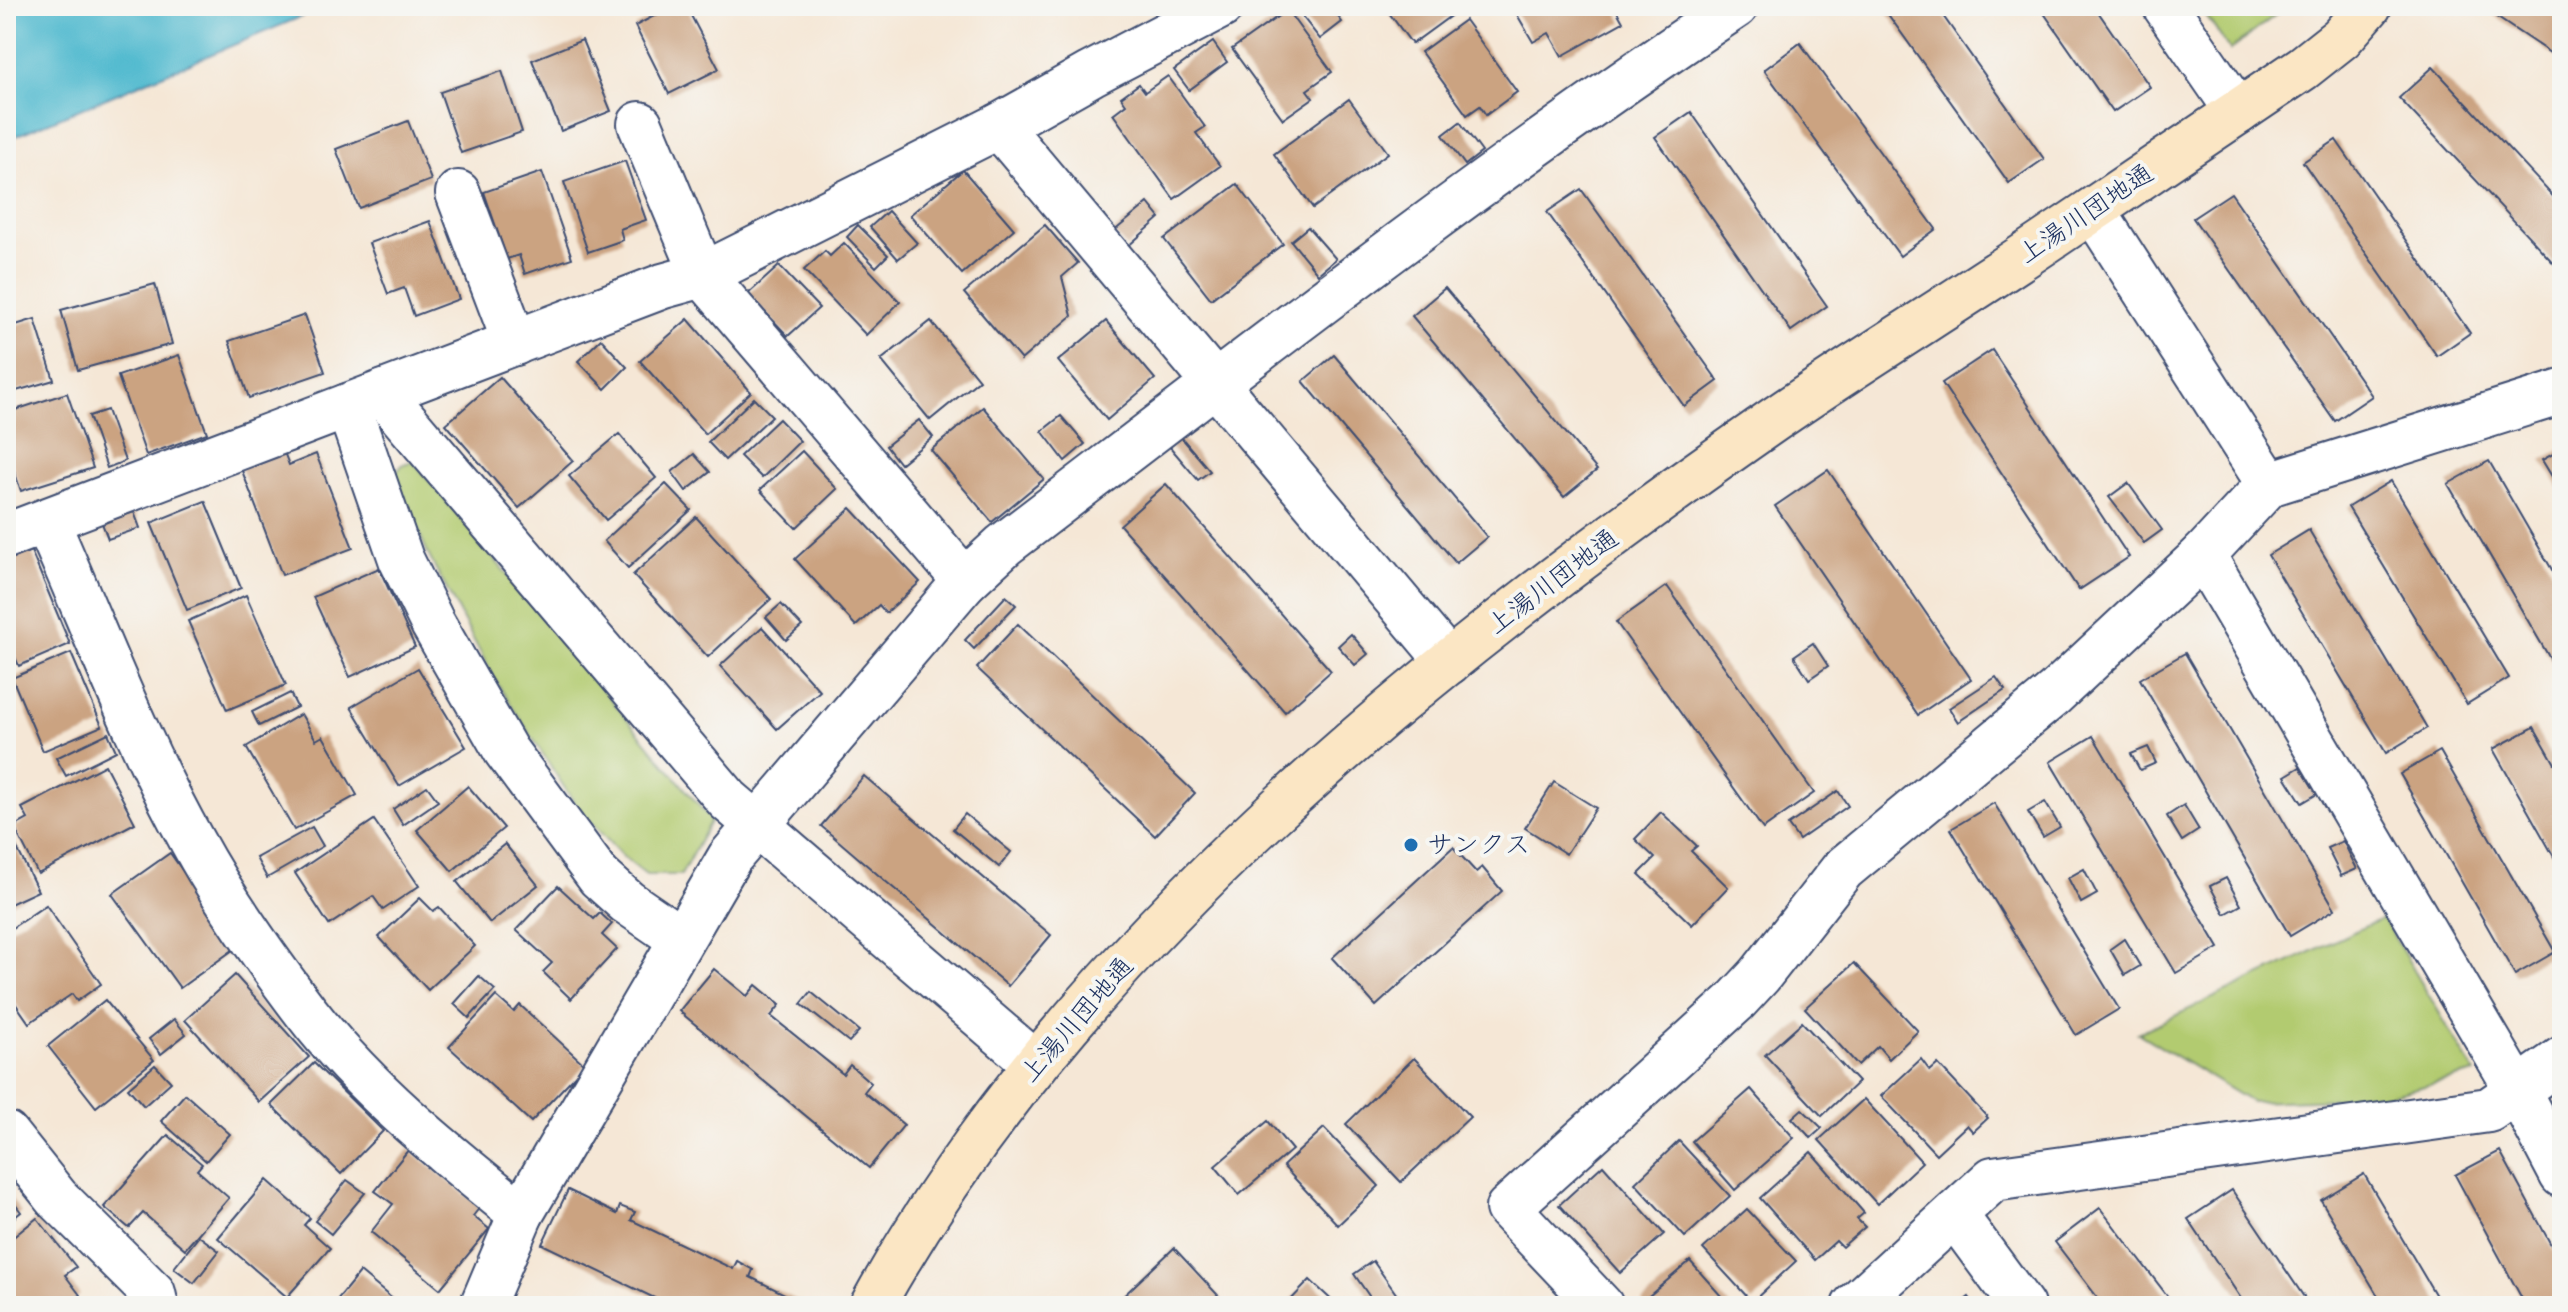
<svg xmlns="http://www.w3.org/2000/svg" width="2568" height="1312" font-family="'Architects Daughter','Klee One',sans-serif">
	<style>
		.green { fill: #b2cb70; stroke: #667d67; stroke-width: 2 }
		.water { fill: #51bacf; stroke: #367496; stroke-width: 2 }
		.building { fill: #cba381 }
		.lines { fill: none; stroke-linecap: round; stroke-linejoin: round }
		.street-casing { stroke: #3c4b70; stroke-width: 48 }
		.secondary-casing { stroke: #3c4b70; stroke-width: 48 }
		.street { stroke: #fff; stroke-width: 44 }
		.secondary { stroke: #fbe6c4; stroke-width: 44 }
		.poi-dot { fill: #1f6fb2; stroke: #f6f6f2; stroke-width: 3 }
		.labels { text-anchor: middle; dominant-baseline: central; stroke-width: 8; stroke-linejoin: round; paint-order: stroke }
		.street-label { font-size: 26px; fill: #1b2f5e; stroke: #f6f6f2 }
		.poi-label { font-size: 26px; fill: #1b2f5e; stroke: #f6f6f2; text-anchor: start }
	</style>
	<rect width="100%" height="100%" fill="#f6f6f2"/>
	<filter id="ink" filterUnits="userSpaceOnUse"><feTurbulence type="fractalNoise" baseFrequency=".0125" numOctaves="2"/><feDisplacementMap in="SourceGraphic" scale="16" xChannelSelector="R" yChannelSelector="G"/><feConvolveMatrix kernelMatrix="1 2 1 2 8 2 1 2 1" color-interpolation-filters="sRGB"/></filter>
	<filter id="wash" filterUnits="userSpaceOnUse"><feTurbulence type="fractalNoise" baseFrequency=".006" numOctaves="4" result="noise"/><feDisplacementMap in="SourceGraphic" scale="32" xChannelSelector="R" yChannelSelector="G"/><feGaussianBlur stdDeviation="1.8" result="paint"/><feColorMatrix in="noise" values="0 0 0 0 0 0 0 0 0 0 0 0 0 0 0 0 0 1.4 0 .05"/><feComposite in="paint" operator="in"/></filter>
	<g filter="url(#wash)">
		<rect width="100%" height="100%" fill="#f5e7d6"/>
		<!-- green -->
		<g class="green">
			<polygon points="2199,6 2287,6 2230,50"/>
			<polygon points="413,461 711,820 681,875 646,875 622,856 577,807 495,680 430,558 394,475 403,464"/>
			<polygon points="2383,918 2475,1073 2378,1098 2251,1102 2138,1033"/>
		</g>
		<!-- water -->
		<polygon class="water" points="6,6 327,6 6,140"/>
		<g id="blocks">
			<!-- building -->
			<g class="building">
				<polygon points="673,6 686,6 719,69 669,94 635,26"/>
				<polygon points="1294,6 1330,6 1342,22 1320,39"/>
				<polygon points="1384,6 1458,6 1460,9 1412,44"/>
				<polygon points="1512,6 1614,6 1623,22 1562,56 1549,33 1533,42"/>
				<polygon points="1882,6 1936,6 2044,159 2009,183"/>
				<polygon points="2039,6 2094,6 2150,87 2113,112"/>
				<polygon points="2480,6 2562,8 2562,61"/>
				<polygon points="1287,10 1332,72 1307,90 1313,98 1283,119 1232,49"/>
				<polygon points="1465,20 1517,92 1486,115 1480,106 1467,115 1421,52"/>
				<polygon points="582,40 611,111 561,131 532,60"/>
				<polygon points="1213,42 1227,62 1189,90 1174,70"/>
				<polygon points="1800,43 1936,229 1900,256 1764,70"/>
				<polygon points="2433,67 2562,206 2560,270 2399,98"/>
				<polygon points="502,71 522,132 461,153 440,92"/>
				<polygon points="1168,76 1205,127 1196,133 1220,166 1174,199 1113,114 1126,104 1121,97 1139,84 1145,92"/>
				<polygon points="1349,99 1388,153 1313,208 1274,154"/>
				<polygon points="1691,112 1827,306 1791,331 1655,137"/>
				<polygon points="408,121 431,180 359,208 336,149"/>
				<polygon points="1460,122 1482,152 1465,165 1443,135"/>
				<polygon points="2336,140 2470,333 2437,356 2303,162"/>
				<polygon points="625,161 646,220 620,229 623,240 588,252 564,182"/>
				<polygon points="963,170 1014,229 962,274 910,215"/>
				<polygon points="542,172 572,258 525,274 519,255 507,259 484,192"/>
				<polygon points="1237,184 1283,244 1211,299 1164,239"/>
				<polygon points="1581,189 1718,381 1684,406 1547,212"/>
				<polygon points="2231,193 2372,396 2335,421 2193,218"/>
				<polygon points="1148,203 1160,218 1127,247 1113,232"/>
				<polygon points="888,211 917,243 898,259 870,227"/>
				<polygon points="430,221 459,299 414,316 404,288 388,294 369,243"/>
				<polygon points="858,225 888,255 876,267 847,237"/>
				<polygon points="1045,225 1078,263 1062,277 1072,316 1021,360 964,293"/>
				<polygon points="1308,227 1336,259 1318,274 1291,241"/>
				<polygon points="844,243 900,302 866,335 804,270 825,251 830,256"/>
				<polygon points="779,266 819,308 788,336 748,294"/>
				<polygon points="155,284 172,344 78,370 61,310"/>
				<polygon points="1445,288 1597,470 1564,497 1412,316"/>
				<polygon points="305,315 325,372 249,398 229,341"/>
				<polygon points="35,319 54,380 6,394 6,328"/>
				<polygon points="688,319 751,392 705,434 640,361"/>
				<polygon points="931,321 979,380 930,420 881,360"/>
				<polygon points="1106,321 1155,379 1107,420 1058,361"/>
				<polygon points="601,339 627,367 605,389 578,361"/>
				<polygon points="1992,350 2129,557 2079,590 1942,383"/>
				<polygon points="179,355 207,433 146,455 118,376"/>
				<polygon points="1334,355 1487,537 1456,563 1303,381"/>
				<polygon points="500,377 573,461 519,508 446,424"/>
				<polygon points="67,393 93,468 21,491 6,447 6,413"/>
				<polygon points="754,398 772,416 725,460 708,442"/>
				<polygon points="983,407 1044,479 992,522 931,450"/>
				<polygon points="107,410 125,461 107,468 89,416"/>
				<polygon points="1061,416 1085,444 1065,461 1042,431"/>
				<polygon points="779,419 800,441 762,478 740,456"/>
				<polygon points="919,420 933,437 900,464 886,446"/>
				<polygon points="619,434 656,478 606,520 569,476"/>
				<polygon points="1181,437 1210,471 1198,480 1170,447"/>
				<polygon points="2562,449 2562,493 2542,460"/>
				<polygon points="802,451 837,489 796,528 760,490"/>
				<polygon points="284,452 289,465 316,454 353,548 282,575 241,468"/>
				<polygon points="694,454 710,472 686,491 672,472"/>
				<polygon points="2489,461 2562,587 2562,679 2448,484"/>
				<polygon points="1828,470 1971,679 1918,715 1775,506"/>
				<polygon points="2391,481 2509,678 2467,704 2348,507"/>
				<polygon points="2128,483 2162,530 2144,543 2109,497"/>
				<polygon points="666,484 691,510 628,568 604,541"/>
				<polygon points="1166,484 1331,671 1285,712 1120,525"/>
				<polygon points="205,501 241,588 187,610 151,523"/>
				<polygon points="851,508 920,582 886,613 879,605 856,626 795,559"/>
				<polygon points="134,512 140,528 108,539 102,523"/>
				<polygon points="696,517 771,599 708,657 633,575"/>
				<polygon points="2309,530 2427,728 2386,753 2268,555"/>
				<polygon points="31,551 70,644 19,666 6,637 6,561"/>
				<polygon points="379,568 415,647 350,677 313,597"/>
				<polygon points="1667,586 1814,793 1763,829 1616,622"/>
				<polygon points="246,595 286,685 227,710 188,621"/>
				<polygon points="1006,596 1016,605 974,649 965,640"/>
				<polygon points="781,604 802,626 786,640 766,617"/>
				<polygon points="1018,624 1195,793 1155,836 977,668"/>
				<polygon points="762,627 820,691 777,729 720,666"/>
				<polygon points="1351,634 1368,654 1355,665 1338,646"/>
				<polygon points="1813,643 1828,666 1809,679 1794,656"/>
				<polygon points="71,653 102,726 43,751 12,678"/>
				<polygon points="2185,653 2335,909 2290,936 2140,679"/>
				<polygon points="418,668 466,747 399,786 351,707"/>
				<polygon points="1996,677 2005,690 1958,722 1949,708"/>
				<polygon points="290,693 297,707 259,726 252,712"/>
				<polygon points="301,714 316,740 323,736 357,795 294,830 246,747"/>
				<polygon points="2534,727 2562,776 2562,871 2493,749"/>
				<polygon points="108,733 116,751 66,776 56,758"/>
				<polygon points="2093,736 2219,948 2176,973 2050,762"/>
				<polygon points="2148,747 2156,763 2140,770 2131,754"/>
				<polygon points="2440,751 2555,952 2515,975 2400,774"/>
				<polygon points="105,765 135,823 38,874 14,827 28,819 22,808"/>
				<polygon points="2300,767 2317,794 2302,803 2285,776"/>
				<polygon points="864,776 1051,935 1008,986 821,826"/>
				<polygon points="1554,782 1596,808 1566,854 1525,828"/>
				<polygon points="427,786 438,801 403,825 393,809"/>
				<polygon points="468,786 504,828 452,871 417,830"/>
				<polygon points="1838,791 1848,806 1799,840 1788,825"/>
				<polygon points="2045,802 2060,827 2043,837 2028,812"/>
				<polygon points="1994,803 2119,1009 2076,1035 1951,829"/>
				<polygon points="2184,805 2199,830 2182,841 2167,816"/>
				<polygon points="1661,812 1697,846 1691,851 1728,887 1692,925 1639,874 1655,858 1635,839"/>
				<polygon points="965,814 1011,852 999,867 953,829"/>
				<polygon points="374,820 419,886 383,910 373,896 329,925 295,873"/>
				<polygon points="312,827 323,846 267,878 256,858"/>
				<polygon points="13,840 38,891 6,906 6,843"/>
				<polygon points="2343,841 2357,869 2341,876 2327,848"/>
				<polygon points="505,844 538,885 490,923 457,882"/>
				<polygon points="1453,847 1476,872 1482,867 1502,891 1376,1006 1332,958"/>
				<polygon points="170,853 237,947 180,988 112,894"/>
				<polygon points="2084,869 2097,894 2081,903 2068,878"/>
				<polygon points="2226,878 2241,905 2225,914 2210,886"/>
				<polygon points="558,886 594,919 600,913 612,924 602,935 617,949 571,999 543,972 552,963 516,930"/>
				<polygon points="420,898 433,911 439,907 475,946 428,990 379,937"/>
				<polygon points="46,905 101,984 77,1001 72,994 29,1023 6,990 6,932"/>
				<polygon points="2124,939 2140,966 2125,975 2110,949"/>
				<polygon points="1854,963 1918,1031 1889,1059 1878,1046 1858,1065 1805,1008"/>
				<polygon points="714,969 747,996 756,985 780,1005 771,1016 843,1074 850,1065 871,1083 864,1092 904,1125 869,1168 679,1011"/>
				<polygon points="235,975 309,1057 259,1102 185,1020"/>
				<polygon points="479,976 495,990 469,1018 454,1004"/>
				<polygon points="811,992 859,1031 849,1042 801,1004"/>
				<polygon points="496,996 514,1012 520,1005 585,1065 531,1122 449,1047"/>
				<polygon points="105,1000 154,1060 96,1107 48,1046"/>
				<polygon points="174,1019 186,1034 161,1054 149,1039"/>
				<polygon points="1802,1022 1858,1082 1822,1116 1765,1055"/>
				<polygon points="1414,1058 1470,1117 1401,1182 1346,1124"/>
				<polygon points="1921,1059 1930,1071 1938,1064 1988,1118 1973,1132 1967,1125 1936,1154 1881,1096"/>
				<polygon points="314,1063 383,1131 341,1174 271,1105"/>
				<polygon points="155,1065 171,1082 144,1106 128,1088"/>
				<polygon points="1751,1089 1794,1138 1735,1190 1692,1141"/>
				<polygon points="185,1094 230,1134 206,1161 161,1121"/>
				<polygon points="1864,1099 1922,1162 1877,1204 1819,1140"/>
				<polygon points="1802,1109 1822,1128 1811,1138 1792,1118"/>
				<polygon points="1268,1121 1292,1150 1239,1195 1215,1166"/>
				<polygon points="1324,1128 1379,1186 1338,1225 1283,1166"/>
				<polygon points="168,1135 202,1164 197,1170 229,1198 185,1249 143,1213 129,1228 104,1207"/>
				<polygon points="1679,1141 1730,1196 1685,1237 1635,1183"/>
				<polygon points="409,1149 480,1207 473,1216 489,1229 440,1289 371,1232 393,1204 375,1191"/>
				<polygon points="2500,1151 2562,1265 2562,1306 2526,1306 2455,1175"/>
				<polygon points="1811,1152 1864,1213 1857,1219 1865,1227 1842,1247 1836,1241 1815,1260 1760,1198"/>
				<polygon points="1603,1165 1664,1234 1620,1273 1559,1205"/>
				<polygon points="2364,1174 2442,1306 2384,1306 2321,1200"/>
				<polygon points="267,1180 310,1218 304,1225 330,1248 287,1297 218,1238"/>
				<polygon points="347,1180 365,1193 331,1234 315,1221"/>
				<polygon points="568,1190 617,1214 620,1206 635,1212 631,1220 733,1269 737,1261 753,1270 750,1277 803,1303 802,1306 671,1306 542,1244"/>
				<polygon points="2232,1190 2310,1306 2246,1306 2188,1219"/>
				<polygon points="6,1192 21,1212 6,1224"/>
				<polygon points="2100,1208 2175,1306 2104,1306 2055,1242"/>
				<polygon points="1747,1209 1796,1261 1752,1302 1703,1249"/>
				<polygon points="37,1218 76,1267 65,1275 80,1295 66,1306 29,1306 21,1297 13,1304 6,1295 6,1243"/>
				<polygon points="199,1236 219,1251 194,1283 174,1268"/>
				<polygon points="1174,1248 1228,1306 1117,1306 1115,1304"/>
				<polygon points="1373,1261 1404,1305 1376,1306 1354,1274"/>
				<polygon points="1690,1261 1730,1306 1645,1306 1642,1302"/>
				<polygon points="360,1272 401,1306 332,1306"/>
				<polygon points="1310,1280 1338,1306 1285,1306"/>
				<polygon points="1969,1297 1976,1306 1957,1306"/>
			</g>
		</g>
	</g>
	<g filter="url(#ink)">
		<use href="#blocks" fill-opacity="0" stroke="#3c4b70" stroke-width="2"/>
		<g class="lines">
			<defs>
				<g id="street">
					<polyline points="2165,6 2238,112"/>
					<polyline points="640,124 703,275 965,581"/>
					<polyline points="999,126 1449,662"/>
					<polyline points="458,193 515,343"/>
					<polyline points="2093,210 2269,484"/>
					<polyline points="382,393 728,800 1036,1064"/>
					<polyline points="348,406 401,559 433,624 506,751 599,877 627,902 681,939"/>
					<path d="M 47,522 C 94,628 135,739 192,841 C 224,900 265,958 306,1012 C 366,1090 445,1153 521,1214"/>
					<polyline points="6,536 663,286 703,275 999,126 1091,74 1221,6"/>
					<polyline points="2203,555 2518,1091 2562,1175"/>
					<polyline points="6,1134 57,1198 153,1293 156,1306"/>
					<polyline points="1955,1215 2022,1306"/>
					<path d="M 482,1306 L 521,1214 L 730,857 L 965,581 L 1004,545 C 1245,361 1484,174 1736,6"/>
					<polyline points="1601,1306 1508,1208 1735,1002 1760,975 1843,869 2054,694 2203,555 2269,484 2562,392"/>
					<polyline points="1854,1306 1993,1179 2489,1110 2562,1059"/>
				</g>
				<path id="secondary" d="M 872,1306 C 1072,942 1439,653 1775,419 C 1865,357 1958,301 2048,240 C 2133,183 2218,125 2303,68 L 2341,38 L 2369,6"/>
			</defs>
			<!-- street casing -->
			<use href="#street" class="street-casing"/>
			<!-- secondary casing -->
			<use href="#secondary" class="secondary-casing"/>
			<!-- street -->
			<use href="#street" class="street"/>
			<!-- secondary -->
			<use href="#secondary" class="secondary"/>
		</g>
	</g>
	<!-- markers -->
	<circle class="poi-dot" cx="1411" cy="845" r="8"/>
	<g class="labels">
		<!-- street labels -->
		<g class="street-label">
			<text transform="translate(2086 214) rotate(-34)">上湯川団地通</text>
			<text transform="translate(1553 582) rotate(-37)">上湯川団地通</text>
			<text transform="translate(1077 1020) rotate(-49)">上湯川団地通</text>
		</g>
		<!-- poi labels -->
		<g class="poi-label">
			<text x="1427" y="845">サンクス</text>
		</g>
	</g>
	<!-- margin -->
	<rect width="2568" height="1312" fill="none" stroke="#f6f6f2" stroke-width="32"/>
</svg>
